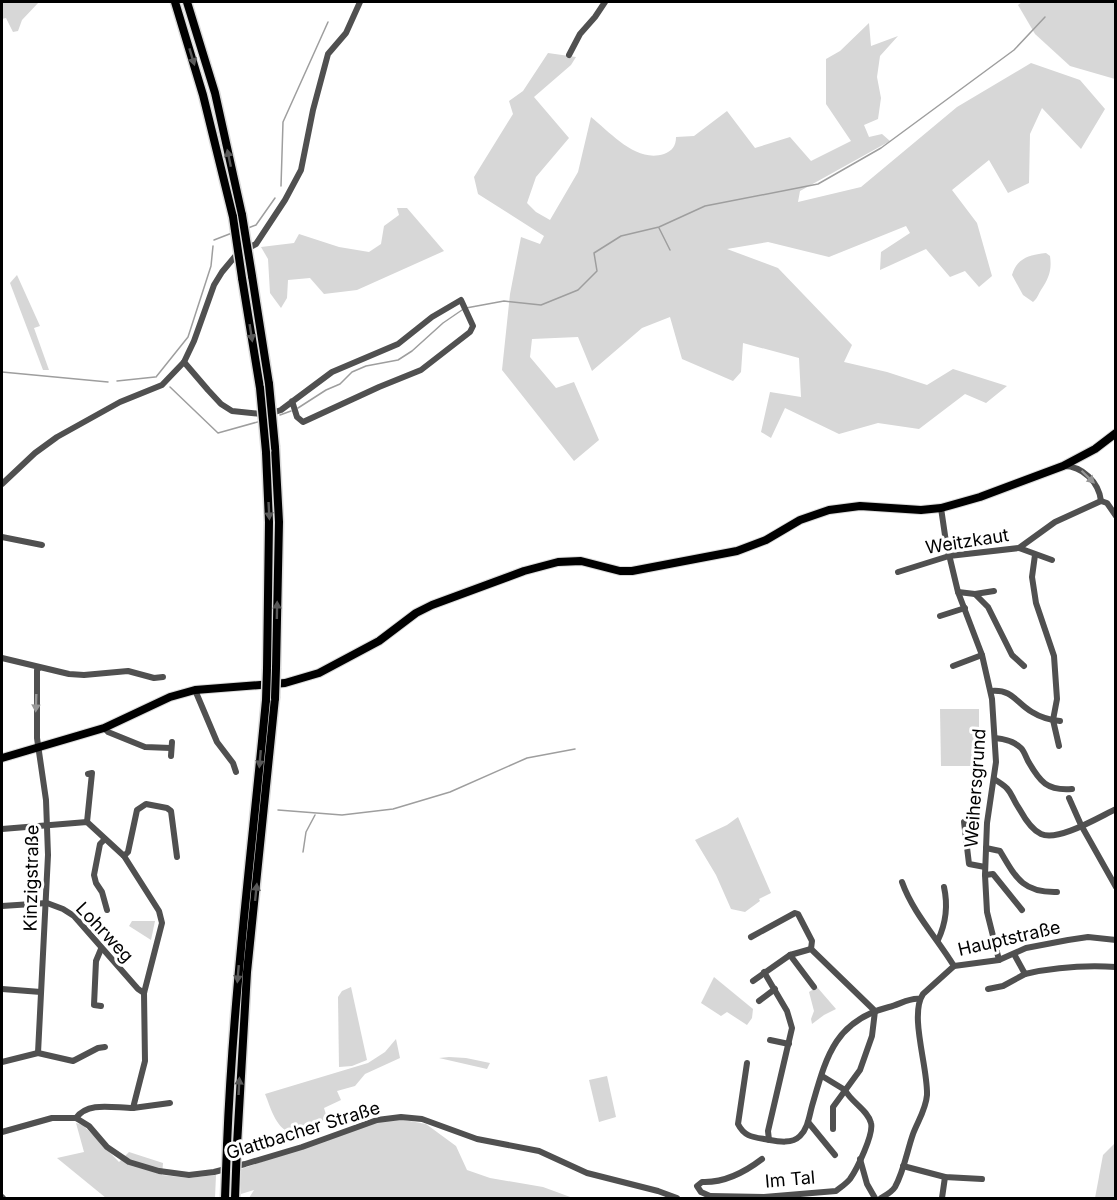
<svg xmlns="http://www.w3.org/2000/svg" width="1117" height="1200" font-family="Inter,sans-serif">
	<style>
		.green { fill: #d7d7d7 }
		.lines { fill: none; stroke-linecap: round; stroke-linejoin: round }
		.stream { stroke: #9e9e9e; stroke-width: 1.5 }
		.major-casing { stroke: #dbdbdb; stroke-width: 10 }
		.highway-casing { stroke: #dbdbdb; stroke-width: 11 }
		.minor { stroke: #505050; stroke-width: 6 }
		.major { stroke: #000; stroke-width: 8 }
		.highway { stroke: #000; stroke-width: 8 }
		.highway-bridge-casing { stroke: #dbdbdb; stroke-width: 11; stroke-linecap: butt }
		.highway-bridge { stroke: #000; stroke-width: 8 }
		.oneway { fill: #595959 }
		.oneway2 { fill: #969696 }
		.labels { text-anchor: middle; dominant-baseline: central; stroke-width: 6; stroke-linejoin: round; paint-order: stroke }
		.street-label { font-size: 18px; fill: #000; stroke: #fff }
	</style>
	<rect width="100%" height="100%" fill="#fff"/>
	<!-- green -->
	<g class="green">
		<polygon points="2,2 39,2 22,20 18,31 13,32 6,18 2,19"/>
		<polygon points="1022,2 1115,2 1115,79 1070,66 1035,34 1018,5"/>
		<path d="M 869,23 L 871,46 L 898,36 L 880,56 L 877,77 L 881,98 L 878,119 L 864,125 L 869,137 L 882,134 L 890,141 L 800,191 L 798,202 L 861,187 L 957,107 L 1031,63 L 1080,80 L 1105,109 L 1081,149 L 1042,108 L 1030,134 L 1029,183 L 1008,193 L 989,160 L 952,190 L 977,223 L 992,276 L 979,287 L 965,271 L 950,277 L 926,249 L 880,270 L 881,252 L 910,233 L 906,226 L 829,257 L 768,242 L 727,249 L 778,268 L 852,345 L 844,362 L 887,372 L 927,385 L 953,369 L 1007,386 L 986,403 L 965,394 L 919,429 L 878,423 L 839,434 L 785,408 L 771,438 L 761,432 L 770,392 L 801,397 L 799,358 L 743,343 L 741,372 L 733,381 L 682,359 L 670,317 L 642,328 L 592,371 L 578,337 L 532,339 L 530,357 L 556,388 L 574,382 L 599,440 L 574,461 L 502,370 L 510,294 L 521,237 L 540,244 L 544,236 L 478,194 L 474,177 L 513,114 L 509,101 L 523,91 L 548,53 L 576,57 L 571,65 L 534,97 L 569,138 L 536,177 L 527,203 L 536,212 L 550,220 L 578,172 L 591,117 C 611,133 636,163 664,154 C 672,151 676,146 676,137 L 694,136 L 727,111 L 755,148 L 790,137 L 811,161 L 851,141 L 826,104 L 826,59 L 840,51 Z"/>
		<polygon points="397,208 407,208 444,251 357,290 324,294 310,278 288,280 287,298 281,308 270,293 268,259 261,247 294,243 299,234 339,247 369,252 381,244 384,226 399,215"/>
		<path d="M 1046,253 L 1050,256 C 1052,270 1049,278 1041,290 C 1038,295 1037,299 1033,302 L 1023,295 L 1012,275 C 1017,258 1029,255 1046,253 Z"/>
		<polygon points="17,275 40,326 34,328 49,370 43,370 10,283"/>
		<polygon points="940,709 979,709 979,766 941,766"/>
		<polygon points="738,817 771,893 759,899 760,901 745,912 731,909 716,875 695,840 727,825"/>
		<polygon points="132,921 155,921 151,940 129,926"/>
		<polygon points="714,977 753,1009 752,1018 747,1025 727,1012 721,1016 701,1003"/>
		<polygon points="351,987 367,1060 352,1066 339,1067 338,997 342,991"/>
		<polygon points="817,987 836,1009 824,1015 812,1024 811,1019 814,1011 809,992"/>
		<path d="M 396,1039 L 400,1058 L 365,1074 L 355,1086 L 337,1091 L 341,1100 L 324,1108 L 327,1118 C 318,1123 305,1133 296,1133 C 277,1134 271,1108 265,1094 L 368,1063 L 385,1052 Z"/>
		<polygon points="449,1057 466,1058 490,1063 487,1069 439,1058"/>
		<polygon points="607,1076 616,1117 599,1122 589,1080"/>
		<polygon points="383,1120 404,1120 426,1124 456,1146 467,1170 490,1178 543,1187 573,1198 249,1198 254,1190 241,1194 241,1169"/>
		<polygon points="76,1123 83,1125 119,1162 129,1152 163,1163 162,1175 189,1178 216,1175 215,1198 106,1198 57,1158 84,1152"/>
		<polygon points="1115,1143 1115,1198 1095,1198 1103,1155"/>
	</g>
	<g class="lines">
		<!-- stream -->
		<g class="stream">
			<polyline points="281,186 283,122 328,22"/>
			<polyline points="248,228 256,225 275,198"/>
			<polyline points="659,228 670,250"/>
			<polyline points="214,240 232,233"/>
			<polyline points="466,308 504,301 541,305 578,290 597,271 594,253 621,236 659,227 705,206 818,184 881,148 1014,50 1045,17"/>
			<polyline points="2,372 108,382"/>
			<polyline points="156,377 188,337 211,266 213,246"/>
			<polyline points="117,381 155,377"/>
			<polyline points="170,387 218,433 261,421"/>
			<polyline points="298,408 326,390 340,384 352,372 366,366 398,360 412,351 443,323 462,310"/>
			<polyline points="280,415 291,411"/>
			<polyline points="278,810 342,815 393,809 450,792 527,758 575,749"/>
			<polyline points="303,852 306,832 315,815"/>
		</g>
		<defs>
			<polyline id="major" points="2,758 104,728 170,697 195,690 285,683 319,673 379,641 416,613 432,605 524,571 558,562 581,561 620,571 632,571 737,551 766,540 800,520 829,510 860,506 921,510 941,508 980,497 1063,466 1095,449 1116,433"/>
			<g id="highway">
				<polyline points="175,2 203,95 233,217"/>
				<polyline points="187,2 215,93 242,215"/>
				<polyline points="252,276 269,384"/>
				<polyline points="242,278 260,388"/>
				<polyline points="275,447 279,522 276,668"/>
				<polyline points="266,452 269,522 267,669"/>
				<path d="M 227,1145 C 233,996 252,849 266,700"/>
				<polyline points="237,1145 247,972 275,698"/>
			</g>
		</defs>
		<!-- major casing -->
		<use href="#major" class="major-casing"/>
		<!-- highway casing -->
		<use href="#highway" class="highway-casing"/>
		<!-- minor -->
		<g class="minor">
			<polyline points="569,55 580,34 595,17 605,2"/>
			<polyline points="184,362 208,390 221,404 232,411 262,414 272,413 281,410 332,372 398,344 432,317 461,300 473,326 470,332 421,370 379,387 303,422 297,417 292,401"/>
			<path d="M 1064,466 C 1082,466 1099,482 1101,501"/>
			<polyline points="2,484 35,453 57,437 120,402 162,385 184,362 194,341 214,285 222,272 237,254 256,244 285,200 301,170 313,110 328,54 346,33 360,2"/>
			<polyline points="1101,501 1107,503 1116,516"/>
			<polyline points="941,508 946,542 958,592 982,655 992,699 996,762 987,823 985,875 987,912 999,960"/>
			<polyline points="2,537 42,545"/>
			<polyline points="1019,548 1052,560"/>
			<polyline points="1035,555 1032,577 1036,603 1054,656 1057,699 1053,720 1059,746"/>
			<polyline points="898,572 949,556 1019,548 1055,522 1101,501"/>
			<polyline points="958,592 975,594 988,607 1012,655 1024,666"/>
			<polyline points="975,594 994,591"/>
			<polyline points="940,616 965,608"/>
			<polyline points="2,658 69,674 84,675 128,671 154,678 163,677"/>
			<polyline points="953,666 982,655"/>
			<polyline points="195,690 217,742 233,763 236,772"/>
			<path d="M 991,691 C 1013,689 1016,703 1032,712 C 1040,717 1050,720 1060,721"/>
			<polyline points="104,728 108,732 145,747 171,748"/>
			<path d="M 995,738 C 1005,739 1014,741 1021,748 C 1024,751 1026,757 1028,761 C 1040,782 1047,791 1072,789"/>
			<polyline points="171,756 172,742"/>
			<path d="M 994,779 C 1014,791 1008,792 1020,810 C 1025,819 1032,830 1041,834 C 1058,842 1099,817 1116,809"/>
			<polyline points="1069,798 1081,825 1116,887"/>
			<polyline points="87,822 92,773 88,774"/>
			<polyline points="964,822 969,864 985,867"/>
			<polyline points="2,829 87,822 124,856 159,911 162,923 144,993 145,1061 133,1108 170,1103"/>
			<polyline points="105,839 100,844 94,875 96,883 102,892 107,910"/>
			<path d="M 986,848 L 1000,851 C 1016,878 1023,893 1057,892"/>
			<polyline points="124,856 128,852 137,810 146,804 167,808 171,811 177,857"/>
			<polyline points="985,875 993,874 1022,910"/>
			<path d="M 902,882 C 913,913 937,938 954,966"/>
			<polyline points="2,906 47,903 63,909 74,916 138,989 144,993"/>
			<polyline points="751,937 795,913 798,914 812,941 811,949"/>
			<path d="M 938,940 C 946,923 948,905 944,887"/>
			<path d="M 1014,954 L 1025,974 C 1056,967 1084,965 1116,967"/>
			<polyline points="790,955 814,987"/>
			<polyline points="764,972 787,1011 792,1028 768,1131 769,1140"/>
			<polyline points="753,981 790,955 811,949 875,1011"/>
			<polyline points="2,989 41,992"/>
			<polyline points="988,989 1003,986 1025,974"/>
			<polyline points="759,1001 775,989"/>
			<polyline points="101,1006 94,1005 96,961 101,949"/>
			<polyline points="770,1040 789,1044"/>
			<polyline points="38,1053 48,855 46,800 37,738 37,670 39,668"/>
			<polyline points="2,1062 38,1053 73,1061 98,1048 105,1047"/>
			<path d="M 747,1063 L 738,1124 C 744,1136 752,1137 764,1139 C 776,1141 791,1145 800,1136 C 808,1128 809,1117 812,1106 C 826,1058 834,1021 889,1007 C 899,1005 910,997 920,999"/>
			<polyline points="822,1076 845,1090"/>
			<path d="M 76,1118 C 88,1101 114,1108 133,1108"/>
			<polyline points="808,1122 835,1155"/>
			<polyline points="833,1129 833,1107 860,1070 872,1036 875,1011"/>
			<polyline points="2,1132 52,1118 76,1118 89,1126 107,1147 129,1162 159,1171 189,1175 214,1172 245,1164 302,1147 377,1120 401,1117 422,1119 477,1139 539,1151 587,1173 658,1191 677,1198"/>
			<polyline points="860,1159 867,1184 875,1198"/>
			<polyline points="903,1166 945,1177 982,1179"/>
			<path d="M 710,1196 L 701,1192 L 697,1186 L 702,1182 C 724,1183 745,1172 762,1159"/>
			<polyline points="2,1197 3,1198"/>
			<path d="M 709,1198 L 710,1196 L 764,1197 L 836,1191 C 841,1187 846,1184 850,1179 C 857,1169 874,1134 871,1123 C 868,1110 851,1102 845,1090"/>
			<path d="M 881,1198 C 886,1195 892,1192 895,1187 C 904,1171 907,1151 913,1134 C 918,1121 926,1109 927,1095 C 928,1067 909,1015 923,994 L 954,966 L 999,960 L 1026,948 L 1068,940 L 1088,937 L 1116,940"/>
			<polyline points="942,1198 945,1177"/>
		</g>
		<!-- major -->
		<use href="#major" class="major"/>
		<!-- highway -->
		<use href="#highway" class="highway"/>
		<defs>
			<g id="highway-bridge">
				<polyline points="242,215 252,276"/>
				<polyline points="233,217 242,278"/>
				<polyline points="269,384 275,447"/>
				<polyline points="260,388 266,452"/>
				<polyline points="275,698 276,668"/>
				<polyline points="266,700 267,669"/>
				<polyline points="225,1198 227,1145"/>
				<polyline points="235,1198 237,1145"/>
			</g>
		</defs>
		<!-- highway-bridge casing -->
		<use href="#highway-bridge" class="highway-bridge-casing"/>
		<!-- highway-bridge -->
		<use href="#highway-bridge" class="highway-bridge"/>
	</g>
	<!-- one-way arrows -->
	<defs><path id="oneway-solid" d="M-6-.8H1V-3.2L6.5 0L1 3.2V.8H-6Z" transform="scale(1.5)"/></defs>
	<g class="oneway">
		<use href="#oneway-solid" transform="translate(192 57) rotate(73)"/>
		<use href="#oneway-solid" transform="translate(229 158) rotate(-102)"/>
		<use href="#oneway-solid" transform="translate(251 333) rotate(81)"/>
		<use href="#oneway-solid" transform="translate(269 511) rotate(87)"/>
		<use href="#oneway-solid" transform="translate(277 610) rotate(-89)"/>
		<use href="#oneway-solid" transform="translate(260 759) rotate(95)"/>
		<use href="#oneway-solid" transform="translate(256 892) rotate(-84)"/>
		<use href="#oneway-solid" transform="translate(238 974) rotate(95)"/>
		<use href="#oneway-solid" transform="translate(239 1086) rotate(-87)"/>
	</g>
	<g class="oneway2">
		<use href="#oneway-solid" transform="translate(1088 477) rotate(44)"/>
		<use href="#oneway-solid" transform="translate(36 703) rotate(92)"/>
	</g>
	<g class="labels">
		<!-- street labels -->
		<g class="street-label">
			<text transform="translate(967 541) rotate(-9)">Weitzkaut</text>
			<text transform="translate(975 788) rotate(-86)">Weihersgrund</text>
			<text transform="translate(31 878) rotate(-89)">Kinzigstraße</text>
			<text transform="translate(105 932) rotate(47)">Lohrweg</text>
			<text transform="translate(1009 938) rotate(-13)">Hauptstraße</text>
			<text transform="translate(303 1130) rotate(-17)">Glattbacher Straße</text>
			<text transform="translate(790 1179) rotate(-5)">Im Tal</text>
		</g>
	</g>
	<!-- border -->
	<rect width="1117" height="1200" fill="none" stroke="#000000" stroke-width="6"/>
</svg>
